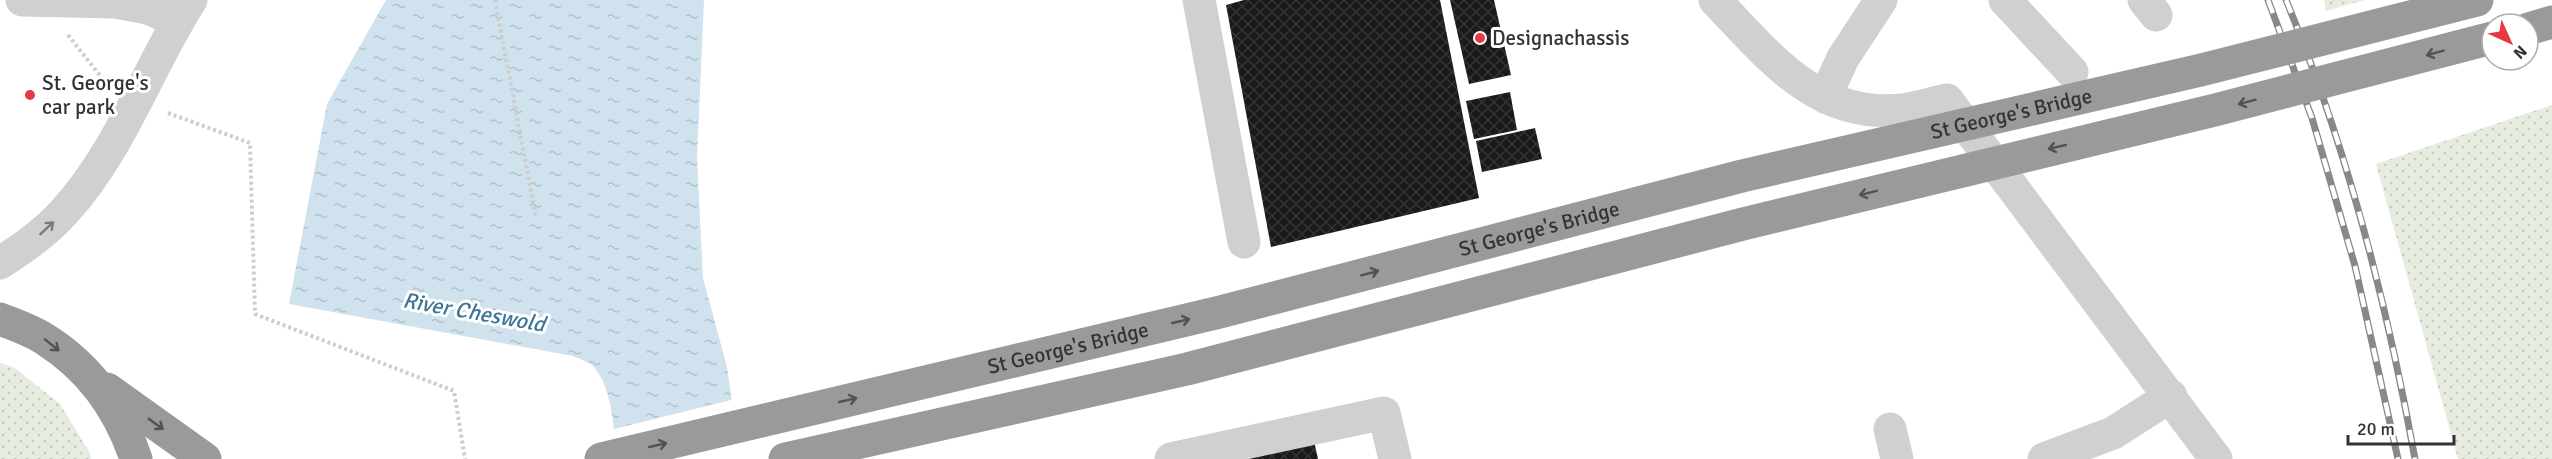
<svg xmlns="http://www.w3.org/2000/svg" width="2552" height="459" font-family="Signika,sans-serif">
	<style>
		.grass { fill: url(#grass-dots) }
		.water { fill: url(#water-ripples) }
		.pier { fill: #fff }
		.building { fill: url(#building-cross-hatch) }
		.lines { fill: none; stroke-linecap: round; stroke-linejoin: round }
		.path { stroke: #cdcdcd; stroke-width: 4; stroke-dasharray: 3 3; stroke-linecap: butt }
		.minor { stroke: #d0d0d0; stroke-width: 33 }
		.highway { stroke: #9a9a9a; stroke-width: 33 }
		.rail-casing { stroke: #888; stroke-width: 7 }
		.rail { stroke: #fff; stroke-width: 4.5; stroke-dasharray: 14; stroke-linecap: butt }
		.highway-bridge { stroke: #9a9a9a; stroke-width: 33 }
		.oneway { stroke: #525252 }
		.oneway2 { stroke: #7a7a7a }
		.poi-dot { fill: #e63946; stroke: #fff; stroke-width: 2 }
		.labels { text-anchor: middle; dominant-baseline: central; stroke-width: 6; stroke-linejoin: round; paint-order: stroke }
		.poi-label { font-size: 21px; fill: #333; stroke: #fff; text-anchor: start }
		.street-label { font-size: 21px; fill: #333; stroke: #fff }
		.water-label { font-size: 22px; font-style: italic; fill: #3f7597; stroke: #fff }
	</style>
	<defs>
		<pattern id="grass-dots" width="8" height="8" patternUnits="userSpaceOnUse" patternTransform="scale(1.5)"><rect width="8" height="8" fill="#e6ecdf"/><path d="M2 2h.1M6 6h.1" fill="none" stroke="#c6cbc0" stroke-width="1.8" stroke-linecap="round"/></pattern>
		<pattern id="water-ripples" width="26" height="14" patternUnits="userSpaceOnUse" patternTransform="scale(1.5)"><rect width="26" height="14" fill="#cfe2ee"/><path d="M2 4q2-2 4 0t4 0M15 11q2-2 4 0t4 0" fill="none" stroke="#b2c2cd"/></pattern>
		<pattern id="building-cross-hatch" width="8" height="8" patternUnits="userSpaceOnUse" patternTransform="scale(1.5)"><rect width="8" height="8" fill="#1a1a1a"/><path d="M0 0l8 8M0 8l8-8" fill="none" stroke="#333"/></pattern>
	</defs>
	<rect width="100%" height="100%" fill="#fff"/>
	<!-- grass -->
	<g class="grass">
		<polygon points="2324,0 2365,0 2326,11"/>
		<polygon points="2552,105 2552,459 2458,459 2376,164"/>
		<polygon points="0,363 15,368 60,404 90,453 91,459 0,459"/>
	</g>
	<!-- water -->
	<path class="water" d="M 386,0 L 704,0 L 697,158 L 703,278 L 727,367 L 740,459 L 617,459 C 613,430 614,391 594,367 C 589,362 580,359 573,356 L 289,304 L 327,104 Z"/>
	<!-- pier -->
	<polygon class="pier" points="735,399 743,459 614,459 610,430"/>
	<!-- building -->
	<g class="building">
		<polygon points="1244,0 1440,0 1479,198 1271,247 1226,5"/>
		<polygon points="1450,0 1494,0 1511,75 1469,84"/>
		<polygon points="1510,92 1517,130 1474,139 1466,101"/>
		<polygon points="1535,128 1542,159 1482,172 1476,141"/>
		<polygon points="1314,441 1318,459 1242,459"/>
	</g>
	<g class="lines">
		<!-- path -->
		<g class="path">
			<polyline points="495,0 536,218"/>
			<polyline points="68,35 106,83"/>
			<polyline points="168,113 250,143 255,314 454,391 465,459"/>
		</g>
		<!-- minor -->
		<g class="minor">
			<polyline points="22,0 115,2 148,8 178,21"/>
			<polyline points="1199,0 1244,242"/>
			<path d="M 1715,0 C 1768,55 1816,119 1902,110 C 1917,108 1932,103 1947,100 L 2216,459"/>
			<polyline points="2005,0 2072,72"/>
			<polyline points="2144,0 2156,15"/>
			<polyline points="1825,97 1843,58 1881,0"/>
			<path d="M 0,263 C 23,248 45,233 64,212 C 120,151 147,69 191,0"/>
			<polyline points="1890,429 1897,459"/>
			<polyline points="1171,459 1384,413 1395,459"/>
			<polyline points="2044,459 2113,433 2171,396"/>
		</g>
		<!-- highway -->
		<g class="highway">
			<polyline points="2528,29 2552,22"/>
			<path d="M 0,319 C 15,325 33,331 46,340 C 90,368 120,410 136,459"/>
			<polyline points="107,389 205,459"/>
		</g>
		<defs>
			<g id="rail">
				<polyline points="2268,0 2312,118 2355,266 2398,459"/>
				<path d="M 2286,0 C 2347,147 2387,303 2415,459"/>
			</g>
		</defs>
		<!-- rail casing -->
		<use href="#rail" class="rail-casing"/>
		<!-- rail -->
		<use href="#rail" class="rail"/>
		<!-- highway-bridge -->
		<g class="highway-bridge">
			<path id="s1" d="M 601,459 L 1220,312 L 1742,176 L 2201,70 L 2477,0"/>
			<polyline points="785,459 1187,369 1743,224 2215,110 2492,38"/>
		</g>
	</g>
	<!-- one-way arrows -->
	<defs><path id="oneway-shaft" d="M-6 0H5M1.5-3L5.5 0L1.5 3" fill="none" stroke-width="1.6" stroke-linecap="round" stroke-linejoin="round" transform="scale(1.5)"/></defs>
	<g class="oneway">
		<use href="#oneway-shaft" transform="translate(2435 53) rotate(165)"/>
		<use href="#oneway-shaft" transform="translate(2247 102) rotate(165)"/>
		<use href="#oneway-shaft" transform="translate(2057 147) rotate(167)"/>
		<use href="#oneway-shaft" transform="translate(1868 193) rotate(166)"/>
		<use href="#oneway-shaft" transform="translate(1370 273) rotate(-15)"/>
		<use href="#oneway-shaft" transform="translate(1181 321) rotate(-13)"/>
		<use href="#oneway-shaft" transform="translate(52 345) rotate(39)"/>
		<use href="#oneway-shaft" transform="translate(848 400) rotate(-13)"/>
		<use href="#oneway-shaft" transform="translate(156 424) rotate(36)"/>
		<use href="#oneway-shaft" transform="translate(658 445) rotate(-13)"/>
	</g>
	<use class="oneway2" href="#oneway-shaft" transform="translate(47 228) rotate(-43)"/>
	<!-- markers -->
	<g class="poi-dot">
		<circle cx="1480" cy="38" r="6"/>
		<circle cx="30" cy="95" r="6"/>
	</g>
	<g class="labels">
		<!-- poi labels -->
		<g class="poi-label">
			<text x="1492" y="38">Designachassis</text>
			<text x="42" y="83">St. George's<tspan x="42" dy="24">car park</tspan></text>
		</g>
		<!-- street labels -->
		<g class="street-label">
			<text stroke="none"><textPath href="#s1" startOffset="1452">St George's Bridge</textPath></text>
			<text stroke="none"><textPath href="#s1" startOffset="966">St George's Bridge</textPath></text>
			<text stroke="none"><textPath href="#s1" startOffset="480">St George's Bridge</textPath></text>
		</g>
		<!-- water labels -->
		<g class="water-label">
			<text transform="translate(474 312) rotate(10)">River Cheswold</text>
		</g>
	</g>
	<!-- north arrow -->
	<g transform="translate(2510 42) rotate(135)"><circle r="28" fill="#ffffff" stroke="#adadad" stroke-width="1.5"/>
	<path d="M0-4.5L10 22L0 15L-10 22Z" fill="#e63946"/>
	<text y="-9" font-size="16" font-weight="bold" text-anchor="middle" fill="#333333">N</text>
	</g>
	<!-- scale -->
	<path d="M2348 435v9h106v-9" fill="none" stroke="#333333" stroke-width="3"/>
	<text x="2357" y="435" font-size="18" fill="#333333" stroke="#ffffff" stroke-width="4.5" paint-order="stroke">20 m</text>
</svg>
